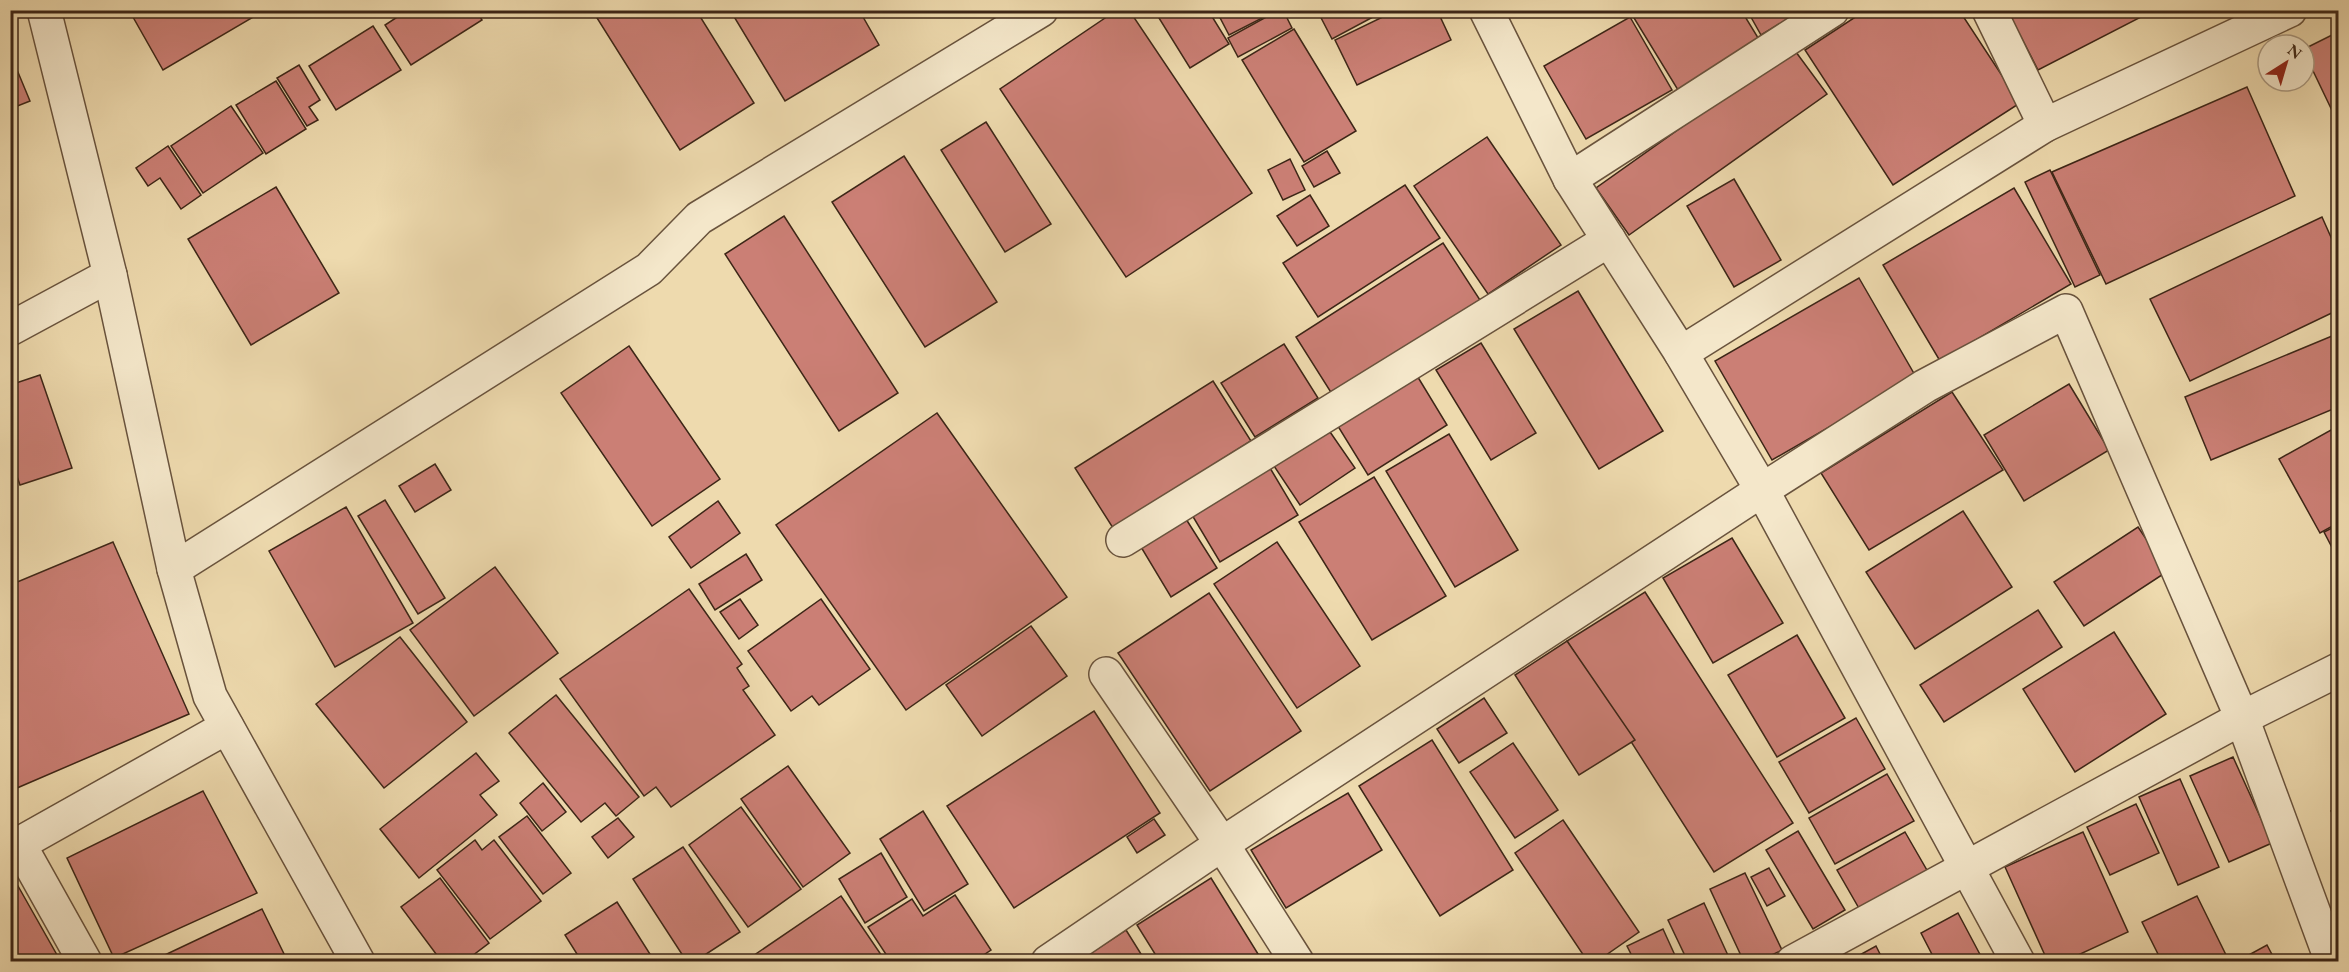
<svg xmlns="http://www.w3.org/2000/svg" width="2349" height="972" font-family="'EB Garamond',serif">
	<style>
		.building { fill: #cb7f75; stroke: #3d2617; stroke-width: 1.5 }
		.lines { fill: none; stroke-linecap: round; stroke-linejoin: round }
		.minor-casing { stroke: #69533d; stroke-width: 36 }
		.tertiary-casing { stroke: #69533d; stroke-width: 36 }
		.minor { stroke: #f4e7ca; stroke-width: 33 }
		.tertiary { stroke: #f4e7ca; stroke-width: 33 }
	</style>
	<rect width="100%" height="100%" fill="#eedaae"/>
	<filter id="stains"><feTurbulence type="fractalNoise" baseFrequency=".00333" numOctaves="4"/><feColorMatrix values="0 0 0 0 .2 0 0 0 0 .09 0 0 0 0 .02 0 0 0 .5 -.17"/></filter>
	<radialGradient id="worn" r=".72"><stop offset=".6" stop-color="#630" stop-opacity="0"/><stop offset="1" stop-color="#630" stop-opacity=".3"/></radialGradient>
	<!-- building -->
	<g class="building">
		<polygon points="129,10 265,10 163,70"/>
		<polygon points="408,10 476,10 482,20 411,65 385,25"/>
		<polygon points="592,10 696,10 754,103 680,150"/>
		<polygon points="730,10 859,10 879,45 785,101"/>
		<polygon points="1117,10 1129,10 1252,193 1126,277 1000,89"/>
		<polygon points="1154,10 1208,10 1229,44 1190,68"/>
		<polygon points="1216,10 1270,10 1272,13 1229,35"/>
		<polygon points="1279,10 1283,10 1292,28 1238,57 1228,38"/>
		<polygon points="1317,10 1386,10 1332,39"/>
		<polygon points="1397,10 1437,10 1451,40 1357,85 1335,40"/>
		<polygon points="1646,10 1741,10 1760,41 1678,90 1634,18"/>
		<polygon points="1747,10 1803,10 1761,35"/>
		<polygon points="1866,10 1959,10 2020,103 1893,185 1805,50"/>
		<polygon points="2007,10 2137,10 2141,17 2038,70"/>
		<polygon points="1630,17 1672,90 1586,139 1544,66"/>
		<polygon points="373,26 401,70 336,110 309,66"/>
		<polygon points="1294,29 1356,131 1304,162 1242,60"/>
		<polygon points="2338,32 2338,123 2304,52 2304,49"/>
		<polygon points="1793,48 1827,94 1629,235 1596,188"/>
		<polygon points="10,53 30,101 10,109"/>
		<polygon points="299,65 320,100 309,107 318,120 307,126 277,78"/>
		<polygon points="276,81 306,129 266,154 236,105"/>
		<polygon points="2247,87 2295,196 2106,284 2052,172"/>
		<polygon points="231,106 263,153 203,193 171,146"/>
		<polygon points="986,122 1051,224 1005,252 941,150"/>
		<polygon points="1487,137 1561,245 1488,294 1414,186"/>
		<polygon points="168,146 201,195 181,209 160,178 148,186 136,168"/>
		<polygon points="1327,151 1340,173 1314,187 1302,166"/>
		<polygon points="904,156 997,302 925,347 832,202"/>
		<polygon points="1290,159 1305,190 1283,200 1268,170"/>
		<polygon points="2050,170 2100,275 2075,287 2025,182"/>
		<polygon points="1734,179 1781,260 1734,287 1687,206"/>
		<polygon points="1405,185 1440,238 1318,317 1283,263"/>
		<polygon points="276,187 339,293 251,345 188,239"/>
		<polygon points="2014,188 2071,284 1940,361 1883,265"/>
		<polygon points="1310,195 1329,226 1297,246 1277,216"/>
		<polygon points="784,216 898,393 839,431 725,254"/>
		<polygon points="2322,217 2338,253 2338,310 2190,381 2150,299"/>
		<polygon points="1443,243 1480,300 1332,394 1296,337"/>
		<polygon points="1859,278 1916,377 1772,460 1715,361"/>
		<polygon points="1578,291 1663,431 1599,469 1514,329"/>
		<polygon points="2332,336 2338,351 2338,407 2211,460 2185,397"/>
		<polygon points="1481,343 1536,433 1491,460 1436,370"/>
		<polygon points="1284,344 1318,398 1255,437 1221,383"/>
		<polygon points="629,346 720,479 652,526 561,393"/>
		<polygon points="1416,374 1447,425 1368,475 1336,423"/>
		<polygon points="40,375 72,468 20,485 10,456 10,385"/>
		<polygon points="1213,381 1251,441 1113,528 1075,468"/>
		<polygon points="2069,384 2109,450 2024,501 1984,435"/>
		<polygon points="1952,392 2003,470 1869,550 1821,473"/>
		<polygon points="937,413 1067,597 906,710 776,525"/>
		<polygon points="1328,429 1355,468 1300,505 1274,466"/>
		<polygon points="2331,430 2338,443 2338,523 2320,533 2279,459"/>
		<polygon points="1449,434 1518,550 1455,587 1386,471"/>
		<polygon points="435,464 451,490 415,512 399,486"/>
		<polygon points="1270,468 1298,515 1220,562 1192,515"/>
		<polygon points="1374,477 1446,596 1372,640 1299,522"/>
		<polygon points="385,500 445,598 418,614 358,516"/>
		<polygon points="718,501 740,533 691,568 669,537"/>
		<polygon points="346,507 413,623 335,667 269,551"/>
		<polygon points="1963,511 2012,587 1915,649 1866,572"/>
		<polygon points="1186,519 1217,568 1171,597 1141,547"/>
		<polygon points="2338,525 2338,559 2324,532"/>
		<polygon points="2138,527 2168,571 2084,626 2054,582"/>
		<polygon points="1732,538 1783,623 1713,663 1663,578"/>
		<polygon points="113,542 189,714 10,791 10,585"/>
		<polygon points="1277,542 1360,666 1297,708 1214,584"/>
		<polygon points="746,554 762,580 715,610 699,584"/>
		<polygon points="495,567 558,653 474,716 410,630"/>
		<polygon points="689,589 742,664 737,668 749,686 743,690 775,735 671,807 656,787 644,796 560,679"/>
		<polygon points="1645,592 1793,823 1714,872 1567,641"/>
		<polygon points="1209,593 1301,731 1210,791 1118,653"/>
		<polygon points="740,599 758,625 739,639 720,612"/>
		<polygon points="821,599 870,669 819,705 812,696 791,711 748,651"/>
		<polygon points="2038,610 2062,647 1944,722 1920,685"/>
		<polygon points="1031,626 1067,676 982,736 946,685"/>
		<polygon points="2114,632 2166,714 2075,772 2023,689"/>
		<polygon points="1797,635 1845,718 1777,757 1728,675"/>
		<polygon points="400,637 467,722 384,788 316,704"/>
		<polygon points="1567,641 1635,740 1579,775 1515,675"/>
		<polygon points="556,695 639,797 616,816 605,803 581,822 509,733"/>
		<polygon points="1484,698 1507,733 1459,763 1437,729"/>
		<polygon points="1094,711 1160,813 1014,908 947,806"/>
		<polygon points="1856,718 1885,769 1809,813 1779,762"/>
		<polygon points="1432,740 1513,870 1440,916 1359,786"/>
		<polygon points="1513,743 1558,810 1515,838 1470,772"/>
		<polygon points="476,753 499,781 480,795 497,815 419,878 380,829"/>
		<polygon points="2233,757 2272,843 2229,862 2190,776"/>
		<polygon points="788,766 850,853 803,887 741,799"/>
		<polygon points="1887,774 1914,821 1835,864 1809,818"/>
		<polygon points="2180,779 2219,867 2178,885 2139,797"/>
		<polygon points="543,783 566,812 542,831 520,803"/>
		<polygon points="203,791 257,893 114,958 67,858"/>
		<polygon points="1348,793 1382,850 1286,908 1251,850"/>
		<polygon points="2136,804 2159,853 2110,875 2087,827"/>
		<polygon points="741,807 801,889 748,927 689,845"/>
		<polygon points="2338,808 2338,827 2331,811"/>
		<polygon points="923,811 968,884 924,911 880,839"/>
		<polygon points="527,816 571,873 543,894 499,837"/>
		<polygon points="618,818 634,837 608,858 592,837"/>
		<polygon points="1154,819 1165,835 1137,853 1127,837"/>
		<polygon points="1563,820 1639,932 1596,962 1588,962 1515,853"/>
		<polygon points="1798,831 1845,910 1813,929 1766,850"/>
		<polygon points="1905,832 1928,872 1860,910 1837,870"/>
		<polygon points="2083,832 2128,932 2063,962 2048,962 2005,867"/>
		<polygon points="475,840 482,850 494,840 541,901 490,939 437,870"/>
		<polygon points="683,847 740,932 694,962 687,962 633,879"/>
		<polygon points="881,853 907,897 865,923 839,879"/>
		<polygon points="1769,868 1785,896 1767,906 1751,877"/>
		<polygon points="1745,873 1782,950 1757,962 1744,962 1710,889"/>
		<polygon points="440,878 489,943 464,962 442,962 401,907"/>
		<polygon points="1211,878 1263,962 1160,962 1137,925"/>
		<polygon points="18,886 61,962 10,962 10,890"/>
		<polygon points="955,895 991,950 973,962 891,962 868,927 912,899 923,916"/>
		<polygon points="841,896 886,962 744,962"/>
		<polygon points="2197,896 2227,957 2218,962 2162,962 2142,922"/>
		<polygon points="617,902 655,962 582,962 565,935"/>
		<polygon points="1704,903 1731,962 1688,962 1668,920"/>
		<polygon points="262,909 288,962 150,962"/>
		<polygon points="1958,913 1984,962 1936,962 1921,933"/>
		<polygon points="1663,929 1678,962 1635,962 1627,946"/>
		<polygon points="1126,930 1146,962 1077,962"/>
		<polygon points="2267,945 2276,962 2236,962"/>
		<polygon points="1876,946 1884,962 1847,962"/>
	</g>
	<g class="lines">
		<defs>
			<g id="minor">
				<polyline points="1486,10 1570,179 1681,353 1762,490 2018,962"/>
				<polyline points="1989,10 2045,125"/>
				<polyline points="1570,179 1832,10"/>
				<polyline points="10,329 110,275"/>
				<polyline points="1681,353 2045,125 2290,10"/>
				<polyline points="1123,540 1609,240"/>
				<polyline points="174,569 649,269 699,218 1041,10"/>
				<polyline points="1106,674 1222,844 1297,962"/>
				<polyline points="85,962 19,844 227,727"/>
				<polyline points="1048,962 1222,844 1762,490 1925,386 2066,311 2242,718 2332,962"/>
				<polyline points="1793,962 2242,718 2338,670"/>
			</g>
			<polyline id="tertiary" points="44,10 110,275 174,569 210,696 358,962"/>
		</defs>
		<!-- minor casing -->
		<use href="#minor" class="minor-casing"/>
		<!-- tertiary casing -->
		<use href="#tertiary" class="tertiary-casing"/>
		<!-- minor -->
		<use href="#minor" class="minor"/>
		<!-- tertiary -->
		<use href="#tertiary" class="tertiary"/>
	</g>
	<!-- margin -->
	<rect width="2349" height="972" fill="none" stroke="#eedaae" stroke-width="36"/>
	<rect x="12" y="12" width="2325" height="948" fill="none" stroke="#3d2617" stroke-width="3"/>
	<rect x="18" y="18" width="2313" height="936" fill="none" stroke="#3d2617" stroke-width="1.5"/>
	<!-- north arrow -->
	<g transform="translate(2286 63) rotate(37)"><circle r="28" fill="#f4e7ca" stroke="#ab9a82" stroke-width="1.5"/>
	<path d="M0-4.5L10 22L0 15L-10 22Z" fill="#8f2418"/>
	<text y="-9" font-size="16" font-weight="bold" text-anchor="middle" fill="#3d2617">N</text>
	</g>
	<rect width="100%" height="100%" filter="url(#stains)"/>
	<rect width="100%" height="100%" fill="url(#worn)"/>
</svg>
